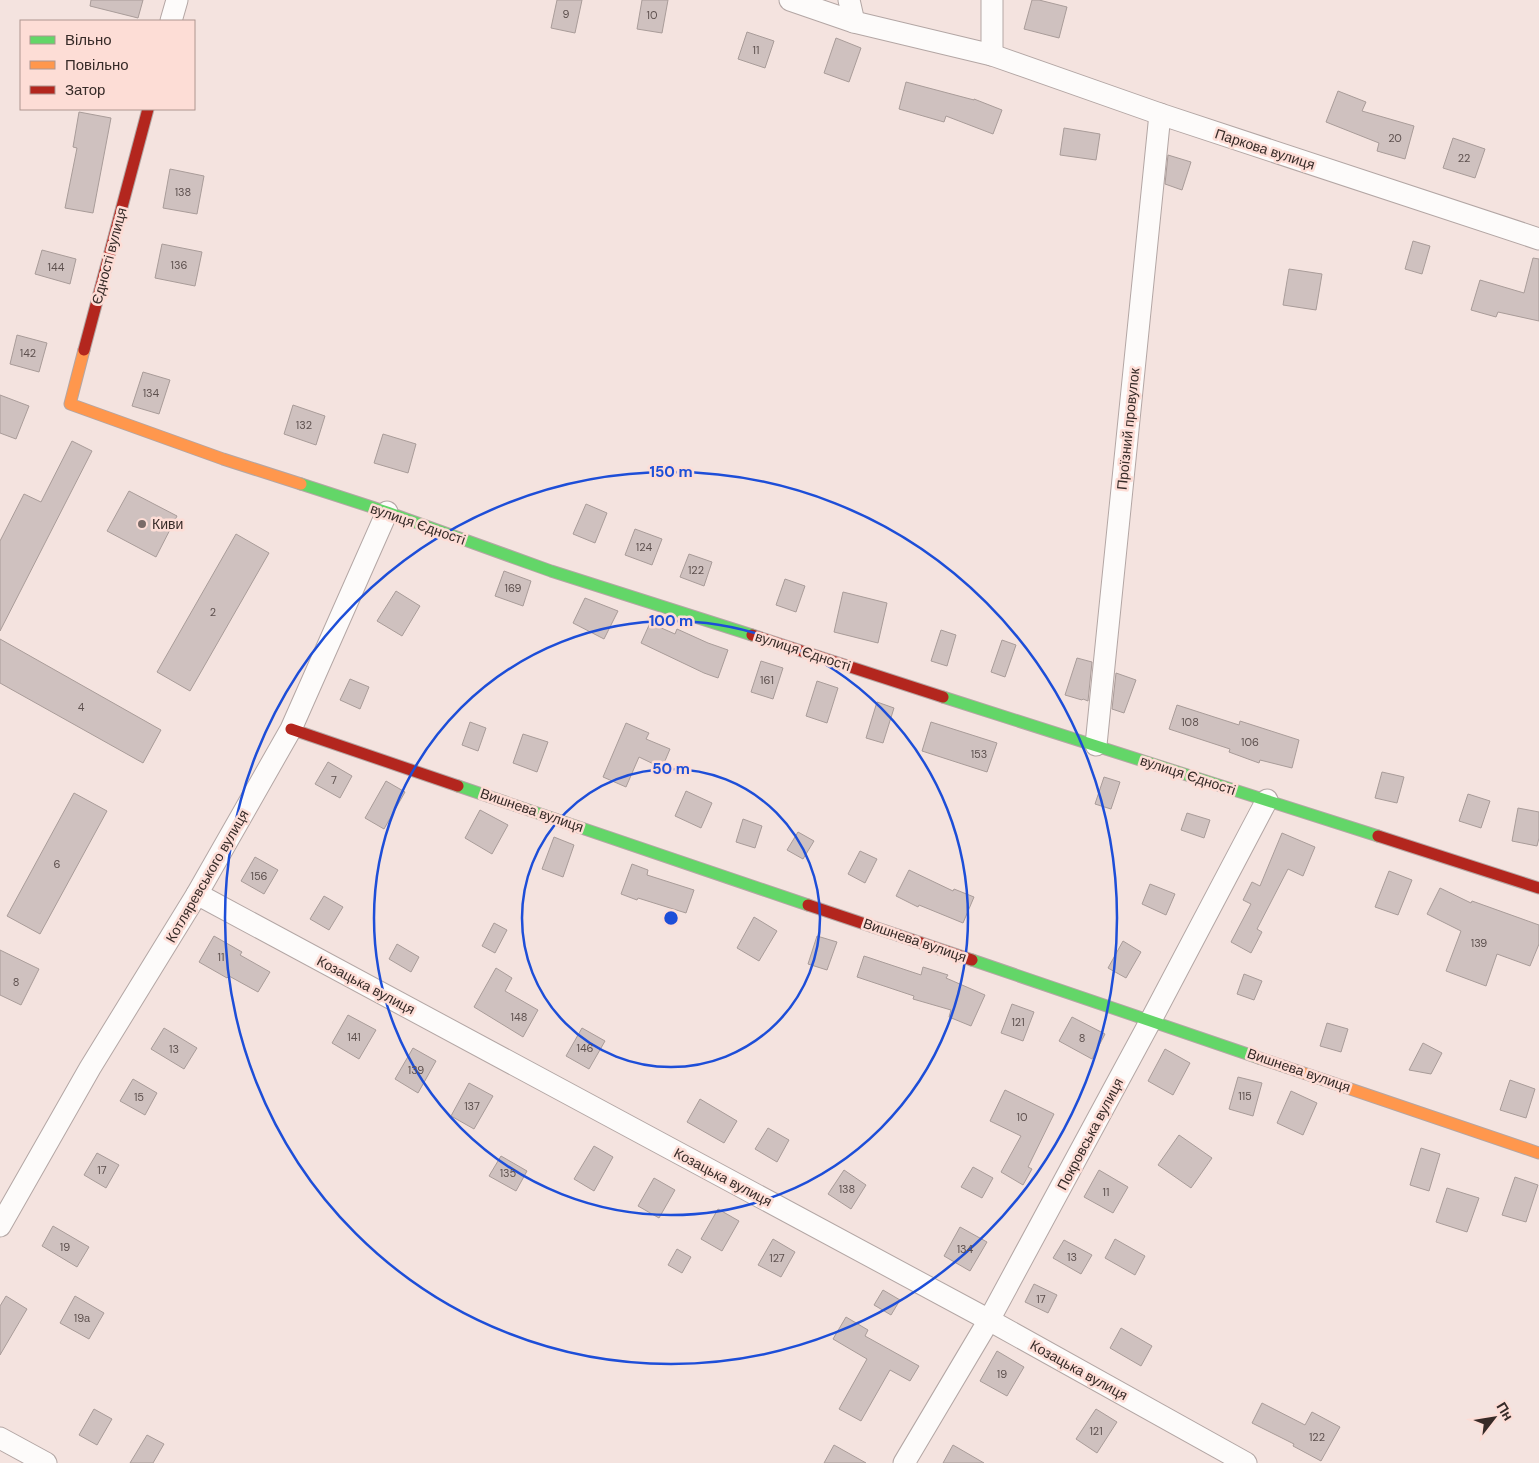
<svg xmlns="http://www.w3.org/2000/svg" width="1539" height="1463" font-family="'DM Sans',sans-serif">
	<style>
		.building { fill: #cfc1bf; stroke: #a99c99 }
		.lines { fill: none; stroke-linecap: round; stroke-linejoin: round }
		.street-casing { stroke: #b3a6a4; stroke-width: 23 }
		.fast-casing { stroke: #b3a6a4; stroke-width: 13 }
		.slow-casing { stroke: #b3a6a4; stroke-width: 13 }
		.jam-casing { stroke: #b3a6a4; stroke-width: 13 }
		.street { stroke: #fdfbfa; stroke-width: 21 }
		.fast { stroke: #63d668; stroke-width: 11 }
		.slow { stroke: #ff974d; stroke-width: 11 }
		.jam { stroke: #b3261e; stroke-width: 11 }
		.ring { fill: none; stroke: #1d4ed8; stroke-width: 2.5 }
		.poi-dot { fill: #796b68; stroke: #fdddd6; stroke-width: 2 }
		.labels { text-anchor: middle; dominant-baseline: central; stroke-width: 5; stroke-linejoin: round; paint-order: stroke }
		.number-label { font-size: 11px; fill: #5d504e }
		.street-label { font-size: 14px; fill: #372b28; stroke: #fdddd6 }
		.poi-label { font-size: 14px; fill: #372b28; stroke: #fdddd6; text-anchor: start }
		.centre { fill: #1d4ed8; stroke: #fdddd6; stroke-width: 2.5 }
		.ring-label { font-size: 15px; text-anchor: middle; font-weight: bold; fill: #1d4ed8; stroke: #fdddd6; stroke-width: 5; stroke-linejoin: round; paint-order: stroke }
	</style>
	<rect width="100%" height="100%" fill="#f4e3df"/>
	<!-- building -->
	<g class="building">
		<polygon points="91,0 143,0 138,18 90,6"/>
		<polygon points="557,0 582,0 575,33 551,28"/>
		<polygon points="642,0 668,0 662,33 637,29"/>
		<polygon points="1032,0 1039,0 1067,7 1059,38 1024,29"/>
		<polygon points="747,32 774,41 765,68 738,59"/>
		<polygon points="836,38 861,48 849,82 824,73"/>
		<polygon points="906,82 974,100 974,99 1002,110 993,134 946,116 944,122 899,109"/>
		<polygon points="1338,91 1366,102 1362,111 1414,126 1405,159 1377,151 1379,143 1326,122"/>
		<polygon points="79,112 111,118 93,213 65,208 77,148 73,147"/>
		<polygon points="1064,128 1100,134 1096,160 1060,155"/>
		<polygon points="1453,138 1485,149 1475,178 1443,168"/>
		<polygon points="1168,155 1191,162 1182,190 1165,184"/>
		<polygon points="170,169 204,176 197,214 163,208"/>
		<polygon points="1413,241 1430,246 1422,274 1405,269"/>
		<polygon points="162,244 202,252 195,286 155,278"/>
		<polygon points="42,250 76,259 70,284 35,274"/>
		<polygon points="1533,258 1539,259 1539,321 1498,312 1496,317 1471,310 1480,280 1524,293"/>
		<polygon points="1289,269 1322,274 1316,310 1283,305"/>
		<polygon points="17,335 47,343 39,372 10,364"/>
		<polygon points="143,372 170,380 159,414 132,406"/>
		<polygon points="0,395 29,406 16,439 0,433"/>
		<polygon points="293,405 325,416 316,445 284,434"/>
		<polygon points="383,434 416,444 408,473 374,463"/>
		<polygon points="72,441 92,451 0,631 0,541 24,494 41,502"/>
		<polygon points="129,491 177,516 156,557 107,531"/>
		<polygon points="586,504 607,513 595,543 573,534"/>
		<polygon points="635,529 662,539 652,565 625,555"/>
		<polygon points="236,534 269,553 190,691 157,672"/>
		<polygon points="689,554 712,562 704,586 680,577"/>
		<polygon points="504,571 531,581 523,606 495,596"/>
		<polygon points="785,579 805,586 796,612 776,605"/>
		<polygon points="396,591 420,606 402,636 377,621"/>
		<polygon points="843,592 887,603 878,643 834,632"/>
		<polygon points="585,598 618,611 604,639 573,623"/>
		<polygon points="650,623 675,634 677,629 708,643 728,650 718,678 704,673 641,643"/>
		<polygon points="941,630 956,635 947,666 931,661"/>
		<polygon points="0,639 161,730 143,763 0,683"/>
		<polygon points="1002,640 1016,645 1005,677 991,672"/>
		<polygon points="1077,658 1092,662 1088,701 1083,699 1082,700 1065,695"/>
		<polygon points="761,661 783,668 773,699 751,692"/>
		<polygon points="1116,673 1136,680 1124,713 1112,709"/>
		<polygon points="350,679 369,687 360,709 340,700"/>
		<polygon points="817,681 838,688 827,723 806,716"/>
		<polygon points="877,702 894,708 883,743 866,738"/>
		<polygon points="1177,705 1239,725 1240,721 1299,740 1292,768 1260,760 1259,763 1229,752 1230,749 1169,729"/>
		<polygon points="470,722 486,728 478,751 462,745"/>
		<polygon points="931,722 997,743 987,772 922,751"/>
		<polygon points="626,723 649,733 646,739 670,749 662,768 639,757 626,787 603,777"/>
		<polygon points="523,734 548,742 537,772 513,763"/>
		<polygon points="328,762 352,776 340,798 315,784"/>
		<polygon points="1382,772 1404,777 1397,803 1375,798"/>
		<polygon points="1104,777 1120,782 1111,809 1095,804"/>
		<polygon points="386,781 405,792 384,829 365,818"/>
		<polygon points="686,791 712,803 701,828 675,816"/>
		<polygon points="74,793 107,811 40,934 7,916"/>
		<polygon points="1468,794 1490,801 1481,828 1459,821"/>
		<polygon points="1518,808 1539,812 1539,838 1537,846 1512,841"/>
		<polygon points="480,810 508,825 492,854 465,838"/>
		<polygon points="1187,813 1210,820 1204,838 1181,830"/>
		<polygon points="743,819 762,826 755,848 736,842"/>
		<polygon points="798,832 814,841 803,859 787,850"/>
		<polygon points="1282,833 1315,847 1303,876 1288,869 1257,929 1262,932 1251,953 1231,942 1251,904 1243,900 1252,882 1260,886"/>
		<polygon points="554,837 574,845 563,877 542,869"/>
		<polygon points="860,851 877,859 865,883 848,874"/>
		<polygon points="255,857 278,870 264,894 241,881"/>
		<polygon points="632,864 648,870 647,875 694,890 686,913 638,898 637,900 621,894"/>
		<polygon points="909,870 953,891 954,889 974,897 963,923 919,905 918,907 896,896"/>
		<polygon points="1389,871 1412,880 1398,915 1375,907"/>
		<polygon points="1150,884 1175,894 1166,915 1142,904"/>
		<polygon points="1440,888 1471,903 1472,901 1539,925 1539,944 1530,966 1497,954 1486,986 1446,971 1461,931 1427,914"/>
		<polygon points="324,896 343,907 329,930 310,919"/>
		<polygon points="754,917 777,931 759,961 737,948"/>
		<polygon points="494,923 507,930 495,953 482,946"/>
		<polygon points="214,936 242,952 240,955 270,972 258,992 229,976 227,978 199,962"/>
		<polygon points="817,936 837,942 827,970 808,964"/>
		<polygon points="1123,941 1141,952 1126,978 1108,968"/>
		<polygon points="397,944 419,957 411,972 389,959"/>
		<polygon points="0,950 39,969 21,1005 0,995"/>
		<polygon points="864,956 921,975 923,967 948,975 946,978 985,995 971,1026 949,1017 951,1010 913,999 914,996 857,977"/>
		<polygon points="496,968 512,978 505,991 538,1010 523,1037 474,1007"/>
		<polygon points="1244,974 1262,981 1254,1000 1237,994"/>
		<polygon points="1012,1004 1034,1012 1023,1041 1001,1033"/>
		<polygon points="348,1015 376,1030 359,1059 332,1043"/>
		<polygon points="1072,1017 1105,1034 1092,1059 1059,1041"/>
		<polygon points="1327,1023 1348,1029 1341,1052 1320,1046"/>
		<polygon points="164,1028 197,1048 184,1069 151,1049"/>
		<polygon points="582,1028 605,1041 589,1069 566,1056"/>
		<polygon points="1423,1043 1442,1053 1431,1074 1409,1070"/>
		<polygon points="413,1048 436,1061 418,1093 395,1079"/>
		<polygon points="1165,1049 1190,1063 1173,1095 1148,1081"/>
		<polygon points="1238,1077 1262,1083 1253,1116 1229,1109"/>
		<polygon points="133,1079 157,1093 145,1115 120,1101"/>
		<polygon points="1510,1080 1535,1089 1526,1118 1500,1110"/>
		<polygon points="469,1083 493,1096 474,1129 451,1116"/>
		<polygon points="1005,1090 1054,1114 1028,1167 1032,1169 1023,1185 1001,1172 1021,1136 990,1121"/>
		<polygon points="1291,1091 1317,1103 1303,1135 1277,1123"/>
		<polygon points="700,1099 737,1121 724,1143 687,1122"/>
		<polygon points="768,1128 789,1140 777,1162 755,1149"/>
		<polygon points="1179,1135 1212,1158 1191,1188 1158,1165"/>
		<polygon points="594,1146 613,1157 594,1191 574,1179"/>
		<polygon points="1421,1148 1440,1154 1429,1191 1410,1185"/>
		<polygon points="97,1153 119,1165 106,1188 84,1175"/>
		<polygon points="501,1156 527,1171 516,1191 489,1176"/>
		<polygon points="973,1167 993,1178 982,1198 961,1187"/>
		<polygon points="844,1170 866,1185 851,1209 828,1194"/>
		<polygon points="1099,1170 1128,1187 1113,1213 1084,1197"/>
		<polygon points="1515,1177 1538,1185 1526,1222 1502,1215"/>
		<polygon points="654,1178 675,1190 659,1218 638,1206"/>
		<polygon points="1447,1188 1479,1198 1467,1232 1436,1222"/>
		<polygon points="718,1209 739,1221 722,1251 701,1239"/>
		<polygon points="53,1226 89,1247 77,1267 42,1246"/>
		<polygon points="960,1227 987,1242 970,1271 944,1256"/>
		<polygon points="773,1239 795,1252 781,1277 758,1265"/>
		<polygon points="1115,1239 1145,1256 1135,1275 1105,1258"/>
		<polygon points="1064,1240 1092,1255 1081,1274 1053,1258"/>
		<polygon points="677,1249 691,1257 682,1273 668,1265"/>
		<polygon points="1034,1284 1057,1295 1048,1313 1025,1302"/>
		<polygon points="883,1290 900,1300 891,1315 874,1305"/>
		<polygon points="6,1296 27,1309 0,1355 0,1306"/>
		<polygon points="75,1296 104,1313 89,1339 60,1323"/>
		<polygon points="846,1317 868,1330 865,1336 919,1366 910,1381 890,1370 861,1421 839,1409 867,1359 833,1339"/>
		<polygon points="1121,1328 1152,1346 1141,1366 1110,1348"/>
		<polygon points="997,1351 1024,1367 1007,1396 980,1381"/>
		<polygon points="1262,1403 1305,1425 1312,1412 1340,1427 1321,1461 1293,1446 1294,1444 1252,1423"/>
		<polygon points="94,1409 112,1419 97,1445 79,1435"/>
		<polygon points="1096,1409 1117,1422 1097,1453 1076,1439"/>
		<polygon points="147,1435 164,1444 153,1463 130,1463"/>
		<polygon points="834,1445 866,1463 824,1463"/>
		<polygon points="953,1445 984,1463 943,1463"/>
	</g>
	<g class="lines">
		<defs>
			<g id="street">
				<polyline points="790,0 854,22 992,55 1160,114 1539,239"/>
				<polyline points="849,0 854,22"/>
				<polyline points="171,21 177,0"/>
				<polyline points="992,55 992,0"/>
				<polyline points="1096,745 1160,114"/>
				<polyline points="197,894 989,1320 1246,1463"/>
				<polyline points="0,1226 90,1068 197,894 291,729 387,512"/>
				<polyline points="0,1438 46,1463"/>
				<polyline points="904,1463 989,1320 1151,1020 1267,800"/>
			</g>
			<g id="fast">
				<polyline points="301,484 387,512 551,571 752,635"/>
				<polyline points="943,697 1378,836"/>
				<polyline points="458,786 808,905"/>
				<polyline points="972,960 1259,1058"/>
			</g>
			<g id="slow">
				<polyline points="84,350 70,404 223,459 301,484"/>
				<polyline points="1259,1058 1539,1153"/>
			</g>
			<g id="jam">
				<polyline points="84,350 148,109"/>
				<polyline points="752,635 943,697"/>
				<polyline points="291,729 458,786"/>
				<polyline points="1378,836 1539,888"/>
				<polyline points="808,905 972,960"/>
			</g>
		</defs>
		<!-- street casing -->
		<use href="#street" class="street-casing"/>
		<!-- fast casing -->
		<use href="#fast" class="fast-casing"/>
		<!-- slow casing -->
		<use href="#slow" class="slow-casing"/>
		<!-- jam casing -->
		<use href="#jam" class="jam-casing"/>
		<!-- street -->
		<use href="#street" class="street"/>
		<!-- fast -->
		<use href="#fast" class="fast"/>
		<!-- slow -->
		<use href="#slow" class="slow"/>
		<!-- jam -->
		<use href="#jam" class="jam"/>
	</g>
	<!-- distance rings -->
	<g class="ring">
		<circle cx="671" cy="918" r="149"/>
		<circle cx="671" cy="918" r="297"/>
		<circle cx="671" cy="918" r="446"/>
	</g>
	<!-- markers -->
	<circle class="poi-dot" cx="142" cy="524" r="5"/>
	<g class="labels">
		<!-- number labels -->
		<g class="number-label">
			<text x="566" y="14">9</text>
			<text x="652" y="15">10</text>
			<text x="756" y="50">11</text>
			<text x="1395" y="138">20</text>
			<text x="1464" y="158">22</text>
			<text x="183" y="192">138</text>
			<text x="179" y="265">136</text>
			<text x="56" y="267">144</text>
			<text x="28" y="353">142</text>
			<text x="151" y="393">134</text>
			<text x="304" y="425">132</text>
			<text x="644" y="547">124</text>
			<text x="696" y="570">122</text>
			<text x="513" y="588">169</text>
			<text x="213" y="612">2</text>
			<text x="767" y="680">161</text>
			<text x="81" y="707">4</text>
			<text x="1190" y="722">108</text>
			<text x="1250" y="742">106</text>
			<text x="979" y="754">153</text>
			<text x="334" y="780">7</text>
			<text x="57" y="864">6</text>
			<text x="259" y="876">156</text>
			<text x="1479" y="943">139</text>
			<text x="221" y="957">11</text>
			<text x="16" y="982">8</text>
			<text x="519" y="1017">148</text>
			<text x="1018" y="1022">121</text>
			<text x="354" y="1037">141</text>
			<text x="1082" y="1038">8</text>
			<text x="585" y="1048">146</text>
			<text x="174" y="1049">13</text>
			<text x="416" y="1070">139</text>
			<text x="1245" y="1096">115</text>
			<text x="139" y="1097">15</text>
			<text x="472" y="1106">137</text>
			<text x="1022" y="1117">10</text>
			<text x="102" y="1170">17</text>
			<text x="508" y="1173">135</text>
			<text x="847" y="1189">138</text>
			<text x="1106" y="1192">11</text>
			<text x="65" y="1247">19</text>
			<text x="965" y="1249">134</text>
			<text x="1072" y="1257">13</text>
			<text x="777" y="1258">127</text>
			<text x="1041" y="1299">17</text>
			<text x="82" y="1318">19а</text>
			<text x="1002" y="1374">19</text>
			<text x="1096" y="1431">121</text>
			<text x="1317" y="1437">122</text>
		</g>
		<!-- street labels -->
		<g class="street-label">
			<text transform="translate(1265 149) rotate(18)">Паркова вулиця</text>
			<text transform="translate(109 256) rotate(-75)">Єдності вулиця</text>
			<text transform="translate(1128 429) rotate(-84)">Проїзний провулок</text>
			<text transform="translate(418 524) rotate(19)">вулиця Єдності</text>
			<text transform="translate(803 651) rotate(18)">вулиця Єдності</text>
			<text transform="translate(1188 775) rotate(18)">вулиця Єдності</text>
			<text transform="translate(532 810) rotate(19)">Вишнева вулиця</text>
			<text transform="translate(207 876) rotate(-60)">Котляревського вулиця</text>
			<text transform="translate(915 940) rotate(19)">Вишнева вулиця</text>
			<text transform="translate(366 985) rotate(28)">Козацька вулиця</text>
			<text transform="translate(1299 1070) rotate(19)">Вишнева вулиця</text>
			<text transform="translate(1090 1134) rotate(-62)">Покровська вулиця</text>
			<text transform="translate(723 1177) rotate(28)">Козацька вулиця</text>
			<text transform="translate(1079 1370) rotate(29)">Козацька вулиця</text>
		</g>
		<!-- poi labels -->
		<g class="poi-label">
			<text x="152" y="524">Киви</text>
		</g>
	</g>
	<circle cx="671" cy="918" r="8" class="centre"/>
	<g class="ring-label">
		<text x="671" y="477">150 m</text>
		<text x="671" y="626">100 m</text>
		<text x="671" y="774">50 m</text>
	</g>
	<!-- legend -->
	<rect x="20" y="20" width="175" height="90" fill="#fdddd6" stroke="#ae9690"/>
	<rect x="30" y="36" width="25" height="8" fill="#63d668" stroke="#ae9690"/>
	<text x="65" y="45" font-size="15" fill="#372b28">Вільно</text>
	<rect x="30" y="61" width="25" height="8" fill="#ff974d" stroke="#ae9690"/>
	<text x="65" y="70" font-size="15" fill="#372b28">Повільно</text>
	<rect x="30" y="86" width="25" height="8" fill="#b3261e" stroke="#ae9690"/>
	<text x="65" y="95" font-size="15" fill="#372b28">Затор</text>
	<!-- north arrow -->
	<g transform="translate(1494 1418) rotate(59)" stroke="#fdddd6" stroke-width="4" paint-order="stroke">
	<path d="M0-4L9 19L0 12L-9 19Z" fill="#372b28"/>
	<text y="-8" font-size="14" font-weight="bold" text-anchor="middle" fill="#372b28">Пн</text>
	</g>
</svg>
